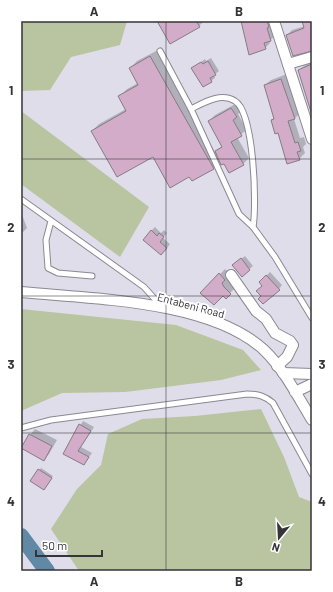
<svg xmlns="http://www.w3.org/2000/svg" width="333" height="592" font-family="Barlow,sans-serif">
	<style>
		.green { fill: #b9c4a1 }
		.shadow { fill: #0003 }
		.lines { fill: none; stroke-linecap: round; stroke-linejoin: round }
		.river { stroke: #6189a5; stroke-width: 16 }
		.building { fill: #d3acc9; stroke: #867c83 }
		.service-casing { stroke: #898993; stroke-width: 7 }
		.minor-casing { stroke: #898993; stroke-width: 12 }
		.service { stroke: #fff; stroke-width: 5 }
		.minor { stroke: #fff; stroke-width: 10 }
		.grid { fill: none; stroke: #353539; stroke-width: 1; stroke-opacity: 0.55 }
		.labels { text-anchor: middle; dominant-baseline: central; stroke-width: 4; stroke-linejoin: round; paint-order: stroke }
		.street-label { font-size: 11px; fill: #353539; stroke: #fff }
		.neatline { fill: none; stroke: #353539; stroke-width: 1.5 }
		.grid-label { font-size: 13px; text-anchor: middle; font-weight: bold; fill: #353539 }
	</style>
	<rect width="100%" height="100%" fill="#dedde9"/>
	<!-- green -->
	<g class="green">
		<polygon points="21,21 127,21 120,45 71,57 50,90 21,91"/>
		<polygon points="21,111 149,207 120,257 21,184"/>
		<polygon points="21,309 176,325 243,350 261,370 221,380 125,392 62,393 21,411"/>
		<polygon points="261,409 284,457 299,497 312,502 312,571 79,571 51,529 77,489 101,465 108,434 142,419 195,416"/>
	</g>
	<!-- shadow -->
	<g class="shadow">
		<polygon points="158,21 204,21 199,26"/>
		<polygon points="241,21 273,21 275,36 269,41 270,43 265,48"/>
		<polygon points="303,21 312,21 312,50 287,35 292,30 305,26"/>
		<polygon points="158,50 215,152 222,146 209,121 215,115 237,103 242,111 238,114 247,130 237,137 249,158 243,164 230,172 224,162 220,161 213,168 190,176 153,156 92,131 99,124 126,109 120,96 127,89 138,83 130,68 137,61"/>
		<polygon points="211,58 219,71 214,75 215,78 204,86 193,68 205,59 206,61"/>
		<polygon points="312,62 312,108 299,70 304,66"/>
		<polygon points="287,74 300,113 294,119 300,138 304,137 306,144 303,147 305,153 299,159 278,132 272,120 274,118 265,85 271,80"/>
		<polygon points="21,212 27,228 21,234"/>
		<polygon points="155,227 161,233 164,230 167,233 163,238 170,244 165,251 151,231"/>
		<polygon points="245,256 253,266 242,275 237,262"/>
		<polygon points="225,269 230,274 236,287 226,297 223,294 202,293"/>
		<polygon points="270,272 282,285 279,289 262,296 264,278"/>
		<polygon points="83,421 94,427 81,447 92,453 84,464 64,453"/>
		<polygon points="35,429 57,440 49,454 44,460 30,435"/>
		<polygon points="41,468 53,476 46,487 39,470"/>
	</g>
	<g class="lines">
		<!-- river -->
		<polyline class="river" points="21,536 47,571"/>
	</g>
	<!-- building -->
	<g class="building">
		<polygon points="157,21 196,21 200,27 170,44"/>
		<polygon points="241,21 267,21 269,27 267,28 271,41 264,43 266,49 249,55"/>
		<polygon points="302,21 312,21 312,51 293,56 286,35 304,28"/>
		<polygon points="150,56 214,169 192,181 189,177 170,188 153,157 117,177 91,131 126,111 118,96 138,85 129,68"/>
		<polygon points="208,61 216,75 210,78 212,82 203,87 191,68 201,62 203,64"/>
		<polygon points="312,64 312,112 311,112 298,70"/>
		<polygon points="281,79 295,119 288,121 295,143 298,142 301,151 297,152 300,160 287,164 278,133 275,134 271,120 274,119 264,85"/>
		<polygon points="231,108 237,117 233,120 242,136 231,142 244,165 229,173 224,164 221,165 215,151 222,147 208,121"/>
		<polygon points="151,230 157,236 159,233 164,237 160,242 167,248 161,255 143,240"/>
		<polygon points="241,258 250,270 242,277 232,265"/>
		<polygon points="219,273 225,280 222,283 224,287 231,294 226,299 223,296 214,305 200,293"/>
		<polygon points="266,275 280,290 263,304 258,299 261,296 256,291 262,286 259,282"/>
		<polygon points="79,424 91,431 78,451 89,457 84,465 63,454"/>
		<polygon points="29,434 52,446 44,461 21,448"/>
		<polygon points="38,469 52,478 44,490 30,481"/>
	</g>
	<g class="lines">
		<defs>
			<g id="service">
				<polyline points="160,51 191,109 239,214 253,227"/>
				<path d="M 191,109 C 203,103 221,92 235,101 C 254,112 257,205 253,227 L 275,257 L 312,318"/>
				<polyline points="21,199 144,287 161,306"/>
				<polyline points="51,221 46,240 48,268 58,273 92,276"/>
				<path d="M 21,428 L 51,420 L 247,394 C 258,394 265,396 273,403 L 312,474"/>
			</g>
			<g id="minor">
				<polyline points="274,21 312,139"/>
				<polyline points="288,64 312,57"/>
				<polyline points="231,275 256,311 266,319 275,333 290,341 293,345 287,357 277,366"/>
				<path d="M 21,292 C 92,299 210,300 264,350 C 284,369 298,397 312,420"/>
				<polyline points="283,373 312,374"/>
				<polyline points="295,392 312,384"/>
			</g>
		</defs>
		<!-- service casing -->
		<use href="#service" class="service-casing"/>
		<!-- minor casing -->
		<use href="#minor" class="minor-casing"/>
		<!-- service -->
		<use href="#service" class="service"/>
		<!-- minor -->
		<use href="#minor" class="minor"/>
	</g>
	<!-- grid -->
	<path class="grid" d="M 166,21 L 166,571M 21,159 L 312,159M 21,296 L 312,296M 21,433 L 312,433"/>
	<g class="labels">
		<!-- street labels -->
		<g class="street-label">
			<text transform="translate(191 305) rotate(15)">Entabeni Road</text>
		</g>
	</g>
	<!-- border -->
	<rect width="333" height="592" fill="none" stroke="#ffffff" stroke-width="44"/>
	<!-- north arrow -->
	<g transform="translate(279 538) rotate(198)" stroke="#ffffff" stroke-width="3" paint-order="stroke">
	<path d="M0-3L7 15L0 10L-7 15Z" fill="#353539"/>
	<text y="-6" font-size="11" font-weight="bold" text-anchor="middle" fill="#353539">N</text>
	</g>
	<!-- scale -->
	<path d="M36 550v6h66v-6" fill="none" stroke="#353539" stroke-width="2"/>
	<text x="42" y="550" font-size="12" fill="#353539" stroke="#ffffff" stroke-width="3" paint-order="stroke">50 m</text>
	<rect x="22" y="22" width="289" height="548" class="neatline"/>
	<g class="grid-label">
		<text x="94" y="16">A</text>
		<text x="239" y="16">B</text>
		<text x="11" y="95">1</text>
		<text x="322" y="95">1</text>
		<text x="11" y="232">2</text>
		<text x="322" y="232">2</text>
		<text x="11" y="369">3</text>
		<text x="322" y="369">3</text>
		<text x="11" y="506">4</text>
		<text x="322" y="506">4</text>
		<text x="94" y="586">A</text>
		<text x="239" y="586">B</text>
	</g>
</svg>
